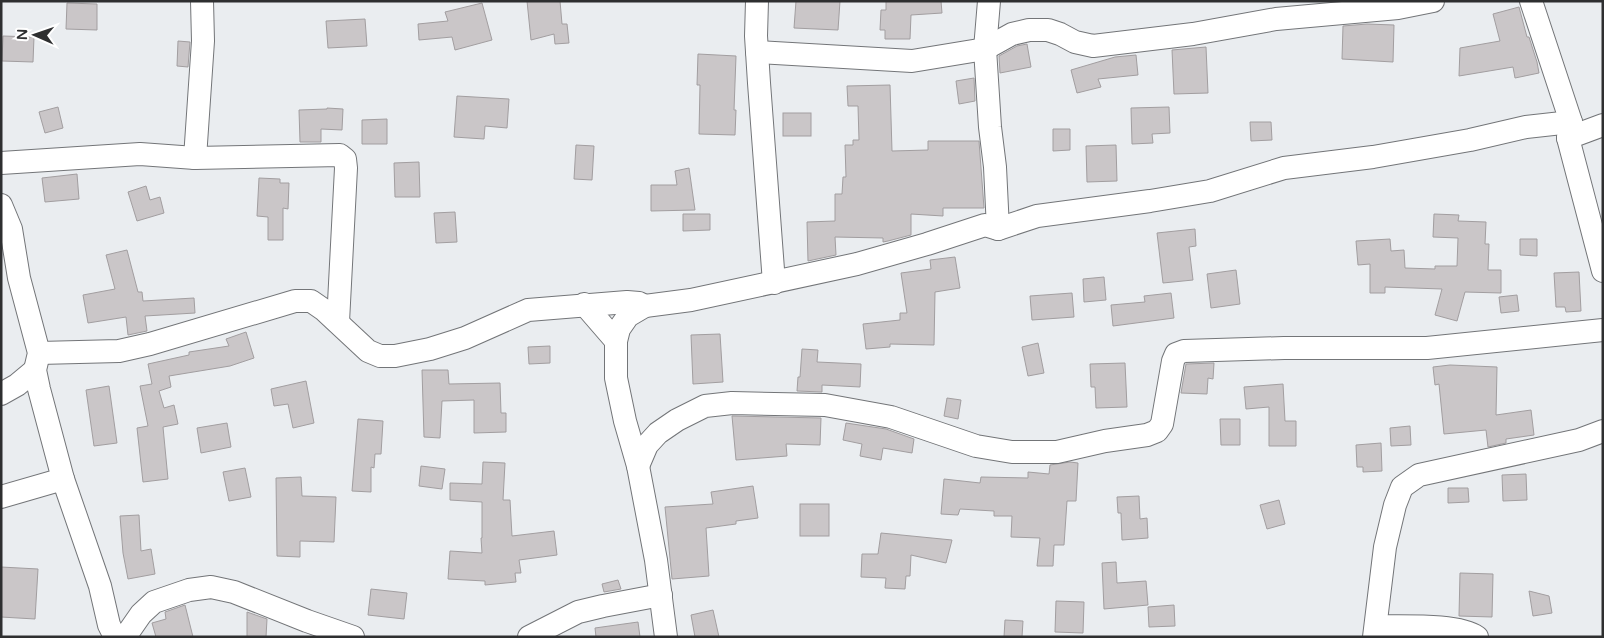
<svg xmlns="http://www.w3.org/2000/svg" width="1604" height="638" font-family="'Varela Round',sans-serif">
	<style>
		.building { fill: #cac6c8; stroke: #a29ea0 }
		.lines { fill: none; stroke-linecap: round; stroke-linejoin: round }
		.street-casing { stroke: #737578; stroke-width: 24 }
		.street { stroke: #fff; stroke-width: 22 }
	</style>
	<rect width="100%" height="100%" fill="#eaedf0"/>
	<!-- building -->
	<g class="building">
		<polygon points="527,1 560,1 562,24 567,24 569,43 555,44 554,34 531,40"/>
		<polygon points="796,1 840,1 838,30 794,28"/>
		<polygon points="886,1 941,1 942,13 911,15 910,39 885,39 885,30 880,30 881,10 886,10"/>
		<polygon points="67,3 97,4 97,30 66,29"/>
		<polygon points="482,3 492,40 455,50 452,37 419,40 418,24 448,21 445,12"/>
		<polygon points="1519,7 1527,37 1529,37 1537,62 1539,73 1515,78 1513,67 1459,76 1460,48 1500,41 1493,14"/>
		<polygon points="365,19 367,46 328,48 326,21"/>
		<polygon points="1367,24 1394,25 1393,62 1342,59 1343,26"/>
		<polygon points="3,36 34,37 33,62 2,61"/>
		<polygon points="178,41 190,42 188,67 177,66"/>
		<polygon points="1027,44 1031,67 1000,73 999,56 1017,46"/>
		<polygon points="1206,47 1208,93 1174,94 1172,50"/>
		<polygon points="698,54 736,56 734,110 736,110 735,135 699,134 700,85 697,85"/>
		<polygon points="1136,55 1138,75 1098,79 1101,87 1077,93 1071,70 1115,57"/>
		<polygon points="974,78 975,101 959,104 956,81"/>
		<polygon points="890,85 892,151 928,150 928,141 979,141 984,208 943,208 943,216 911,214 911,235 888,241 883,242 883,238 835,237 836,255 808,261 807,222 835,221 835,194 842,194 843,177 846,177 845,145 853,145 853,140 859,140 858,106 848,106 847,86"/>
		<polygon points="457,96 509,99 507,128 485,126 484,139 454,137"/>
		<polygon points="58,107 63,128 45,133 39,112"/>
		<polygon points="1169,107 1170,133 1152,134 1153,143 1132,144 1131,108"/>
		<polygon points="327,108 343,109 342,130 321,129 321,142 300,142 299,110 327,109"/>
		<rect x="783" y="113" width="28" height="23"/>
		<polygon points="387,119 387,144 362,144 362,120"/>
		<polygon points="1250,122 1271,122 1272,140 1251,141"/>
		<polygon points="1053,129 1070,129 1070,150 1053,151"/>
		<polygon points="576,145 594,146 592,180 574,179"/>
		<polygon points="1116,145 1117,181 1087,182 1086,146"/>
		<polygon points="419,162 420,197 395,197 394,163"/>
		<polygon points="689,168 695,210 651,211 651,185 677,185 675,171"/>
		<polygon points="77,174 79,199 45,202 42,178"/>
		<polygon points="259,178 280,179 280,183 289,183 288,209 283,208 283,240 268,240 268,217 257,216"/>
		<polygon points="146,186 150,200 160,197 164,213 137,221 128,192"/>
		<polygon points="455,212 457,242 436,243 434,213"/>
		<polygon points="683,214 710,214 710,230 683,231"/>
		<polygon points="1434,214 1459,215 1458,221 1486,222 1485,244 1489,244 1488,270 1501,270 1501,293 1465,292 1457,321 1435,315 1442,289 1385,287 1385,293 1370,293 1370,264 1358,265 1356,241 1390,239 1391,251 1404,250 1405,268 1435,269 1435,266 1457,266 1458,238 1433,237"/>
		<polygon points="1195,229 1196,246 1189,247 1193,280 1163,283 1157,233"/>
		<polygon points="1520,239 1537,239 1537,256 1520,255"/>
		<polygon points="127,250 138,292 142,292 143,301 194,298 195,313 145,316 147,331 128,335 126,317 88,323 83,295 115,289 106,255"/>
		<polygon points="955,257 960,288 935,292 934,345 890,344 890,347 866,349 863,324 900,320 900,313 907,313 901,273 931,269 930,260"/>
		<polygon points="1236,270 1240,304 1211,308 1207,274"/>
		<polygon points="1579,272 1581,311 1566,312 1565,307 1556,307 1554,273"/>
		<polygon points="1104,277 1106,300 1084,302 1083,279"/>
		<polygon points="1072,293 1074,317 1032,320 1030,296"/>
		<polygon points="1171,293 1174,318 1113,326 1111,305 1145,302 1144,296"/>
		<polygon points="1517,295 1519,311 1501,313 1499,297"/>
		<polygon points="246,332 254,358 230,366 169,376 171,387 159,391 164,408 174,405 178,424 163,427 168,479 143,482 137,428 148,426 140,386 152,384 148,364 189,355 189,352 229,346 226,339"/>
		<polygon points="720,334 723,382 693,384 691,335"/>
		<polygon points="1038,343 1044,373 1028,376 1022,347"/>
		<polygon points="550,346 550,363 529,364 528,347"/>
		<polygon points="802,349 818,350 817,362 861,364 860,387 822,385 822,392 797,391 798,377 800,377"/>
		<polygon points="1125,363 1127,407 1096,408 1095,387 1091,387 1090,364"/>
		<polygon points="1214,363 1213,379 1208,378 1207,394 1181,393 1186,364"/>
		<polygon points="1450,365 1497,367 1496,415 1531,410 1534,435 1506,439 1506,443 1488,447 1486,430 1444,434 1439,384 1435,385 1433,367"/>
		<polygon points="422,370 448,370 449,384 500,383 501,413 506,413 506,432 474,433 474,400 442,401 440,438 424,437"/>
		<polygon points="306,381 314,423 293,428 288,404 274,406 271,389"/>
		<polygon points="1283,384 1285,421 1296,421 1296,446 1269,446 1269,407 1246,409 1244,387"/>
		<polygon points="109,386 117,443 94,446 86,390"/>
		<polygon points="947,398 961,400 958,419 944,416"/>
		<polygon points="732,416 821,418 820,445 786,444 787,456 736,460"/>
		<polygon points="358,419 383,421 381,454 375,454 374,468 371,467 371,492 352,491"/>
		<polygon points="1220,419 1240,419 1240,445 1221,445"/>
		<polygon points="227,423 231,447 201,453 197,428"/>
		<polygon points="846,423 886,429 914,439 912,453 883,448 881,460 860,456 862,444 843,440"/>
		<polygon points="1410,426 1411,445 1391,446 1390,428"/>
		<polygon points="1381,443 1382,471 1363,472 1363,467 1357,467 1356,445"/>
		<polygon points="483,462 505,463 503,500 510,500 512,536 554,531 557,555 519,560 521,573 515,573 516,582 485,585 485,581 448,579 450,551 482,553 481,538 482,538 482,502 450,500 450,483 482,484"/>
		<polygon points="1070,462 1078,463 1076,501 1067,501 1064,545 1054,545 1053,566 1037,566 1040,538 1011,537 1012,516 994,516 994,511 960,509 958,515 941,514 944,479 980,483 981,477 1028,478 1028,472 1049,474 1050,465"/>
		<polygon points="421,466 445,469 442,489 419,486"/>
		<polygon points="245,468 251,497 229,501 223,472"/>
		<polygon points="1526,474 1527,500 1503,501 1502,475"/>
		<polygon points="301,477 302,496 336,497 334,542 300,541 300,557 277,556 276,478"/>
		<polygon points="753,486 758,518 736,521 736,524 706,528 709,576 672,579 665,507 713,504 711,492"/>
		<polygon points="1448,488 1468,488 1469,502 1448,503"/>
		<polygon points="1139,496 1140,519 1147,518 1148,538 1122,540 1121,513 1118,513 1117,497"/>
		<polygon points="1279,500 1285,524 1267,529 1260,505"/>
		<rect x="800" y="504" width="29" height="32"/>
		<polygon points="139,515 141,551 151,549 155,574 128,579 123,553 120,516"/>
		<polygon points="881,533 952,540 946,563 911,555 910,576 906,576 905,589 885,588 886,578 861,577 862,554 878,554"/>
		<polygon points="1116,562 1117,583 1146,581 1148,605 1104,609 1102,563"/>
		<polygon points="1,567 38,569 35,619 1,617"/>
		<polygon points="1460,573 1493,574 1492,617 1459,616"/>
		<polygon points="618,580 621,589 604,592 602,584"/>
		<polygon points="371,589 407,593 404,619 368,615"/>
		<polygon points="1529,591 1549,596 1552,613 1533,616"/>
		<polygon points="1056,601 1084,602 1083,633 1055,632"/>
		<polygon points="185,605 193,637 156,637 152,623 166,619 165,612"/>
		<polygon points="1174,605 1175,626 1149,627 1148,607"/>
		<polygon points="713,610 719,637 695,637 691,615"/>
		<polygon points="247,612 267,619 266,637 247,637"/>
		<polygon points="1005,620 1023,621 1022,637 1004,637"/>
		<polygon points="638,622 640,637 596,637 595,628"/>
	</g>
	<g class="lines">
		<defs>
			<g id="street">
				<polyline points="757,1 756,36 759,83 774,283"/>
				<polyline points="989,1 985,49 990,127 995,167 998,229"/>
				<polyline points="1531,1 1571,122 1568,138 1603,271"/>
				<polyline points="757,52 912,61 985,49 1012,34 1029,30 1048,30 1060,34 1075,42 1093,46 1193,34 1276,19 1398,8 1433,1"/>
				<polyline points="1568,138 1603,125"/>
				<polyline points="195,158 203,41 202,1"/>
				<polyline points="1,163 140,154 195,158 340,155 345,159 346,168 338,322"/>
				<polyline points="1,205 11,229 19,278 39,353 35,370 39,389 63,479 100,586 109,625 115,637"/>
				<polyline points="584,304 616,341"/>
				<polyline points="39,353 119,351 150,344 295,301 311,301 324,310 368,351 380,356 395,356 430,349 465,338 528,310 627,302 639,303 645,306"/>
				<polyline points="1,394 17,385 35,370"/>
				<polyline points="638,466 647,445 658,433 677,420 705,406 732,403 825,405 891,417 976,446 1012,452 1057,452 1105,441 1147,435 1157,431 1162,424 1173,361 1176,354 1184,351 1284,348 1427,348 1603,330"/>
				<polyline points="1,497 63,479"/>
				<path d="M 1376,626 C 1400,627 1457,623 1477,637"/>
				<polyline points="125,637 141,614 154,602 189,590 211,587 234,592 307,621 353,637"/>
				<polyline points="529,637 578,612 603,606 661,595"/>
				<polyline points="666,637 656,560 638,466 625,421 616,378 616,341 619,329 628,316 645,306 691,300 857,264 927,244 985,225 998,229 1037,216 1150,201 1210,191 1284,168 1373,157 1470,140 1526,127 1571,122"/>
				<polyline points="1374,637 1385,547 1395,505 1402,487 1419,475 1579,440 1603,431"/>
			</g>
		</defs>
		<!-- street casing -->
		<use href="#street" class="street-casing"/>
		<!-- street -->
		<use href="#street" class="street"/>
	</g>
	<!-- border -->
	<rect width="1604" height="638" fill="none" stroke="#2e2f30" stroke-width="5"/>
	<!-- north arrow -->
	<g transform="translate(35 35) rotate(272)" stroke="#ffffff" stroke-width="4" paint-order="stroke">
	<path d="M0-4L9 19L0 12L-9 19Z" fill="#2e2f30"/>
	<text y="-8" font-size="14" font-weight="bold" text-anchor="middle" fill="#2e2f30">N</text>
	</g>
</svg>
